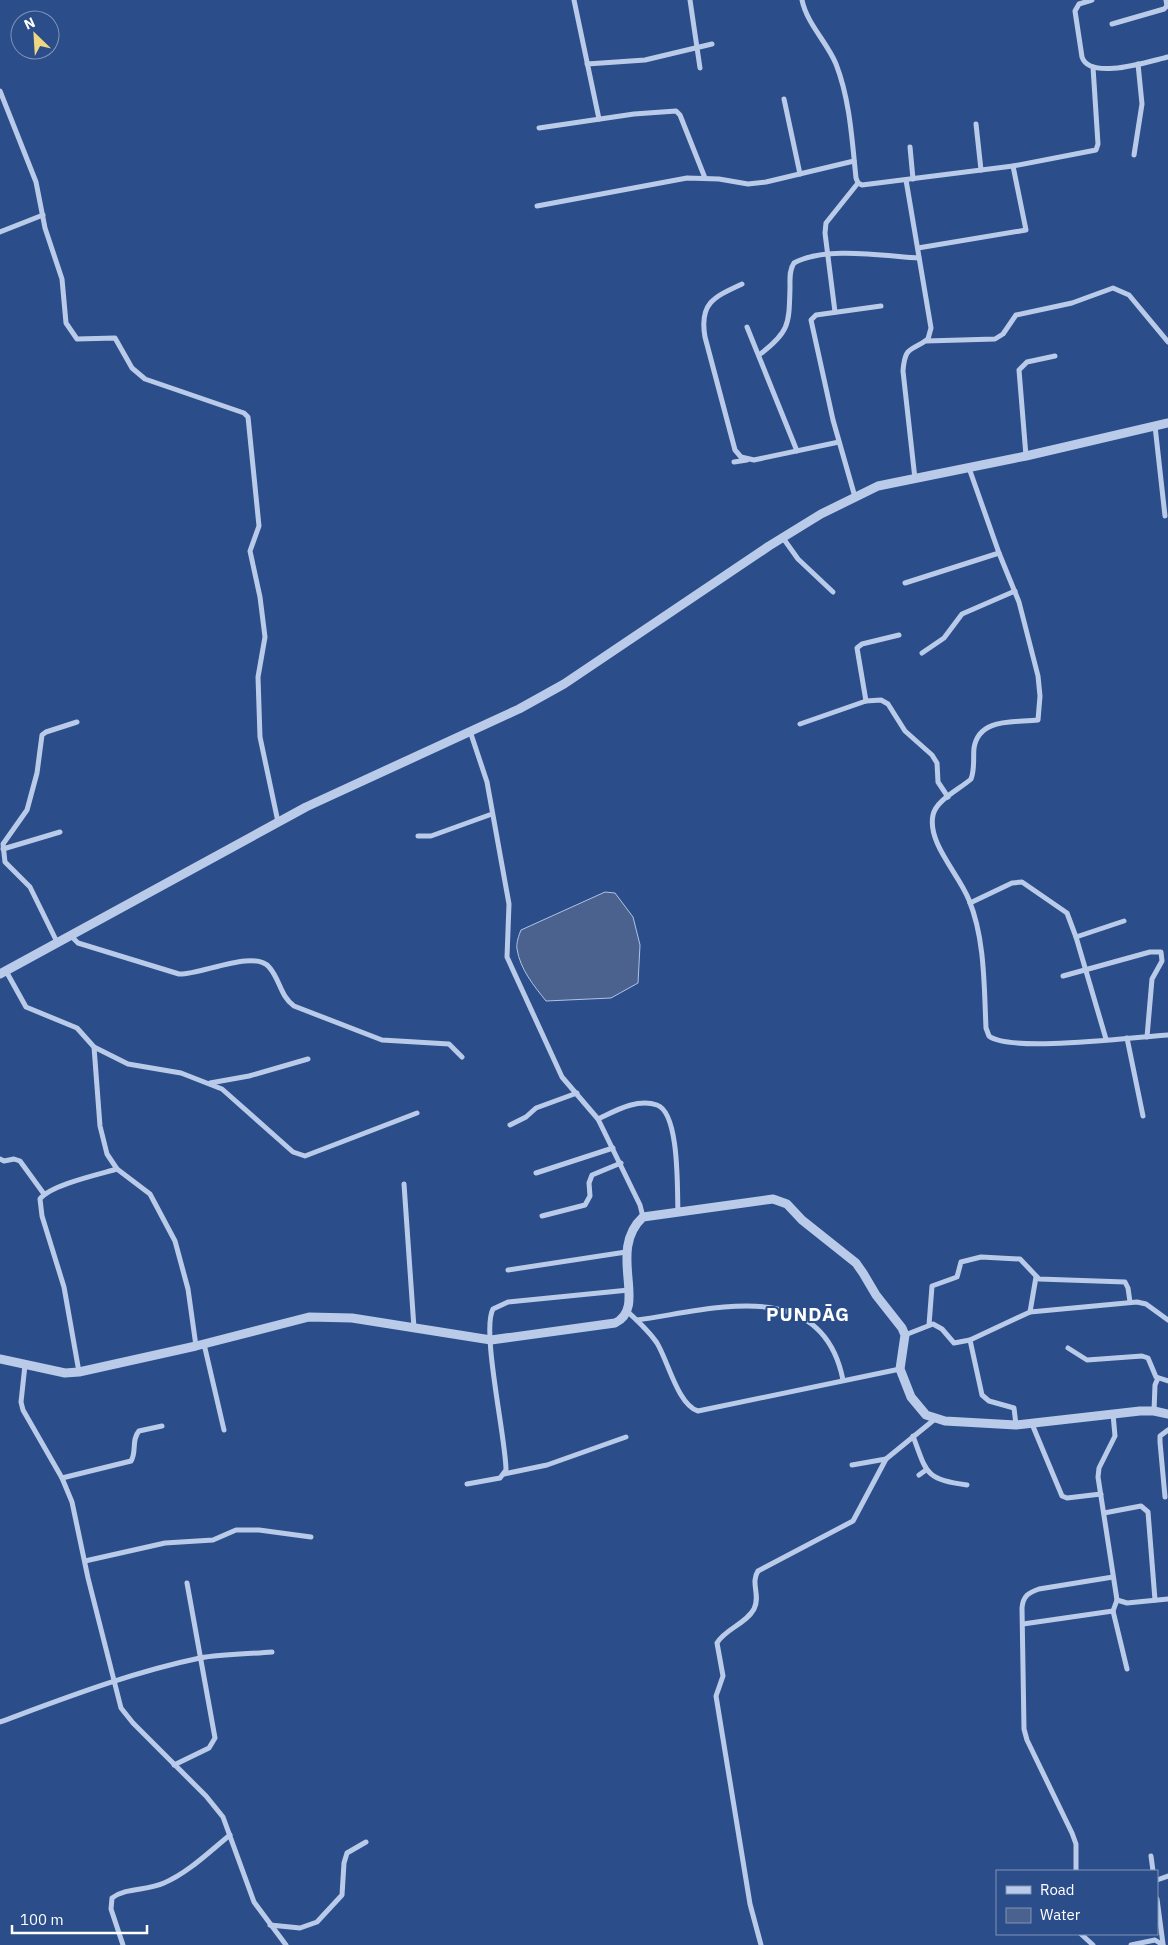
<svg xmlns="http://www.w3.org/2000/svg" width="1168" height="1945" font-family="'IBM Plex Sans',sans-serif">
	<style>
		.water { fill: #4a628d; stroke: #aec5e9 }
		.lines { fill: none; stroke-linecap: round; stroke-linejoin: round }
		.minor { stroke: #b9cbe9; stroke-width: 5 }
		.tertiary { stroke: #b9cbe9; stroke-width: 9 }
		.labels { text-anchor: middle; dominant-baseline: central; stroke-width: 4; stroke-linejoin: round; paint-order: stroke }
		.district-label { font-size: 19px; font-weight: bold; letter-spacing: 1px; fill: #fff; stroke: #2b4d89 }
	</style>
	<rect width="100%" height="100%" fill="#2b4d89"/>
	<!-- water -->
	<path class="water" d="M 605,892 L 615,893 L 633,917 L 640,945 L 638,983 L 611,998 L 546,1001 C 534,986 520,969 517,949 C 516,943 519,935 521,930 Z"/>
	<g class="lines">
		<!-- minor -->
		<g class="minor">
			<polyline points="574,0 599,119"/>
			<polyline points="690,0 700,68"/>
			<path d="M 802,0 C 807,24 827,42 836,64 C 850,100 852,140 856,178 L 858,183 L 862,185 L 1013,166 L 1096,150 L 1098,144 L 1093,67"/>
			<path d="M 1092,0 L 1079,4 L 1075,11 L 1082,57 C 1090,81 1150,61 1168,57"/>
			<polyline points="1112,24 1164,9 1167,6 1166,0"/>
			<polyline points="587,64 645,60 712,44"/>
			<polyline points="0,91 36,182 45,228 62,279 66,323 77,339 115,338 132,368 145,379 244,413 248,417 259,526 250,551 260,597 265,637 258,677 260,737 278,822"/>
			<polyline points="784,99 800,174"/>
			<polyline points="976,124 981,170"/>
			<polyline points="539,128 634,114 676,111 680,115 705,178"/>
			<polyline points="910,147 913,179"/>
			<polyline points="1134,155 1142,104 1138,64"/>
			<path d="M 906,180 L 931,328 L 928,339 C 911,352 905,345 903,371 L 915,479"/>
			<polyline points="537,206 687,178 719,179 748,184 766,182 854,161"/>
			<polyline points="0,232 43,215"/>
			<polyline points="918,248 1026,230 1013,166"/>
			<path d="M 742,284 C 714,297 699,303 705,337 L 735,450 L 741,457 L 754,460 L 839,442"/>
			<polyline points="835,312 825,233 826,223 858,183"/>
			<polyline points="747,327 797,451"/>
			<polyline points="926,341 995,339 1003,334 1016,315 1072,303 1113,288 1129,295 1168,342"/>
			<path d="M 759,355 C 790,332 789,324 790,287 C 790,279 789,270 794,263 C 825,246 884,256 919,258"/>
			<polyline points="1155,426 1165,516"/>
			<polyline points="1026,456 1019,370 1027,362 1055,356"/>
			<polyline points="734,462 747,460"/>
			<path d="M 969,468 L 999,553 L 1019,602 L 1038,676 L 1040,696 L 1038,720 C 1015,723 979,717 974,748 C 973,758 975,769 971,779 C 960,789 936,800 933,815 C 927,843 959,874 969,900 C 985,939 984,986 986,1028 L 989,1036 C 1010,1053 1135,1037 1168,1035"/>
			<polyline points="855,497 833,420 811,320 816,315 881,306"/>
			<polyline points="783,538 798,559 833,592"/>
			<polyline points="905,583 999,553"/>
			<polyline points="922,653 944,638 962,614 1015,591"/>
			<polyline points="866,701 857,648 862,644 899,635"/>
			<polyline points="800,724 866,701 881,700 888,704 905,731 932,755 937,763 938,782 948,797"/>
			<polyline points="470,731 487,782 509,904 507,957 562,1077 598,1119 640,1205 643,1217"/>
			<polyline points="418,836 431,836 492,814"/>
			<polyline points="3,849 60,832"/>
			<polyline points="970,903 1012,883 1022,882 1067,913 1076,937"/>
			<path d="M 70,935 L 78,943 L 179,974 C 200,975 255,949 269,967 C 280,979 280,996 294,1006 L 382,1040 L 449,1044 L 462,1057"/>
			<polyline points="57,942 30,887 5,862 3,844 27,810 37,773 42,735 46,732 77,722"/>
			<polyline points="6,971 26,1007 77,1028 94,1047 100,1126 107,1154 117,1169 150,1194 175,1241 188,1289 196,1346"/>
			<polyline points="1063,976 1150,952 1161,952 1162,961 1152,979 1147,1037"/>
			<polyline points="1127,1038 1143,1116"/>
			<polyline points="1106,1039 1076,937 1124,921"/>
			<polyline points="94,1047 128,1064 181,1073 222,1089 293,1152 305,1156 417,1113"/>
			<polyline points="210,1083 249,1076 308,1059"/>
			<path d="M 598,1119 C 615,1111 637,1098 657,1105 C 680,1113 677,1192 678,1213"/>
			<polyline points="510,1125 526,1117 536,1108 577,1093"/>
			<polyline points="0,1159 4,1161 14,1159 20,1161 44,1194"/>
			<polyline points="536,1173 613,1148"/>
			<polyline points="404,1184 414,1328"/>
			<polyline points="542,1216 585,1205 590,1196 589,1183 592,1175 621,1163"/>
			<polyline points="508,1270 626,1252"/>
			<path d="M 628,1312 C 639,1322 649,1331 657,1343 C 668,1361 678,1405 698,1411 L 900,1369"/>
			<polyline points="1030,1312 1137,1302 1146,1304 1168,1320"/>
			<path d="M 637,1320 C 712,1310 822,1274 843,1380"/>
			<polyline points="929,1325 932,1286 957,1277 961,1262 981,1257 1020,1259 1039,1279 1125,1282 1128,1288 1130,1302"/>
			<polyline points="905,1335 933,1324 942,1329 954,1343 970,1340 982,1395 989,1401 1014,1408 1016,1425"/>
			<polyline points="970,1340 1030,1312 1036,1277"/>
			<polyline points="204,1344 224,1430"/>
			<polyline points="1068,1348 1087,1360 1142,1356 1148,1358 1156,1377 1168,1381"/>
			<polyline points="25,1365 21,1402 23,1410 62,1478 72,1502 88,1578 121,1708 133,1723 206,1796 223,1817 254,1902 286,1945"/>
			<path d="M 79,1372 L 64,1287 L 42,1216 L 40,1199 C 50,1185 100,1174 117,1169"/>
			<polyline points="1154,1411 1155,1385 1158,1378"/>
			<polyline points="1113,1414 1115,1436 1099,1468 1098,1477 1117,1600 1127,1603 1168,1599"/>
			<polyline points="1032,1424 1062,1496 1067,1498 1101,1494"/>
			<path d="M 913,1436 C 927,1474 925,1479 967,1485"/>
			<polyline points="852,1465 886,1459"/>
			<polyline points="504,1474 547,1465 626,1437"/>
			<polyline points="919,1475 926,1470"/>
			<path d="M 62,1478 L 131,1461 C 137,1452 131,1440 139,1431 L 162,1426"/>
			<path d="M 467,1484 L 500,1478 L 506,1470 C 506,1439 481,1330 493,1309 L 508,1302 L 629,1290"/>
			<polyline points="1165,1497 1160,1442 1160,1436 1168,1430"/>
			<polyline points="1104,1513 1141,1506 1148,1512 1155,1600"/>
			<polyline points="85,1561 165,1543 213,1540 236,1530 259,1530 311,1537"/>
			<polyline points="1117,1600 1113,1611 1127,1669"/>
			<polyline points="1023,1624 1113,1611"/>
			<path d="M 0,1722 C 65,1698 132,1672 200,1658 C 223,1654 249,1654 272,1652"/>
			<polyline points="174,1765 209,1748 215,1738 187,1583"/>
			<polyline points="1151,1856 1153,1871"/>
			<path d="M 1076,1871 L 1076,1844 L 1072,1833 L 1027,1740 L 1024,1729 L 1022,1608 C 1023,1596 1028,1593 1039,1589 L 1113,1577"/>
			<polyline points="1157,1880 1168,1876"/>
			<polyline points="1157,1899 1163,1944"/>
			<polyline points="270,1925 300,1928 317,1922 342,1895 344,1863 347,1853 366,1842"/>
			<polyline points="1081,1934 1093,1945"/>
			<path d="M 123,1945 L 111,1909 L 112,1898 C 127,1887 147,1891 164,1883 C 188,1873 210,1851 230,1835"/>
			<path d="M 761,1945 L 750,1904 L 716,1696 L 723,1676 L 717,1643 C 725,1629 746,1624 754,1609 C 761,1596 750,1583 758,1571 L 853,1521 L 886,1459 L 935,1419"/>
			<polyline points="1131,1945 1155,1940 1163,1945"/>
		</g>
		<!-- tertiary -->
		<g class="tertiary">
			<polyline points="0,974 306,807 519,709 564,684 769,546 821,514 878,486 1026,456 1168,423"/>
			<path d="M 0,1359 L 65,1373 L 79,1372 L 196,1346 L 309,1317 L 352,1318 L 491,1340 L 615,1323 C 649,1307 606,1251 643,1217 L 773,1199 L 787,1204 L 802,1220 L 856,1263 L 863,1273 L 876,1295 L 902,1328 L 905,1335 L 900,1369 L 911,1397 L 926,1415 L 945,1421 L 1016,1425 L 1140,1411 L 1154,1411 L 1168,1414"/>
		</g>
	</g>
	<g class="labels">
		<!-- district labels -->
		<g class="district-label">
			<text x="808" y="1314">PUNDĀG</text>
		</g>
	</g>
	<!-- legend -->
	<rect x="996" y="1870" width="162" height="65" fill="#2b4d89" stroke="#8094b8"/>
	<rect x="1006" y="1886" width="25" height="8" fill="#b9cbe9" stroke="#8094b8"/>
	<text x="1040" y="1895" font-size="15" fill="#ffffff">Road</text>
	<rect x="1006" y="1908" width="25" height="15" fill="#4a628d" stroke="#8094b8"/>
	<text x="1040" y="1920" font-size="15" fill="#ffffff">Water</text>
	<!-- north arrow -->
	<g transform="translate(35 35) rotate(335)"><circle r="24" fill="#2b4d89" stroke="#8094b8"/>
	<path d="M0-4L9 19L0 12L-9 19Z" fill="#efd781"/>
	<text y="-8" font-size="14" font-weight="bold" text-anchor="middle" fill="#ffffff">N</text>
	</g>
	<!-- scale -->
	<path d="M12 1925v8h135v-8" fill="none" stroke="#ffffff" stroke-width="2.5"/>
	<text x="20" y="1925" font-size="15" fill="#ffffff" stroke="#2b4d89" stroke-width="4" paint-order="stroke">100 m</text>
</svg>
